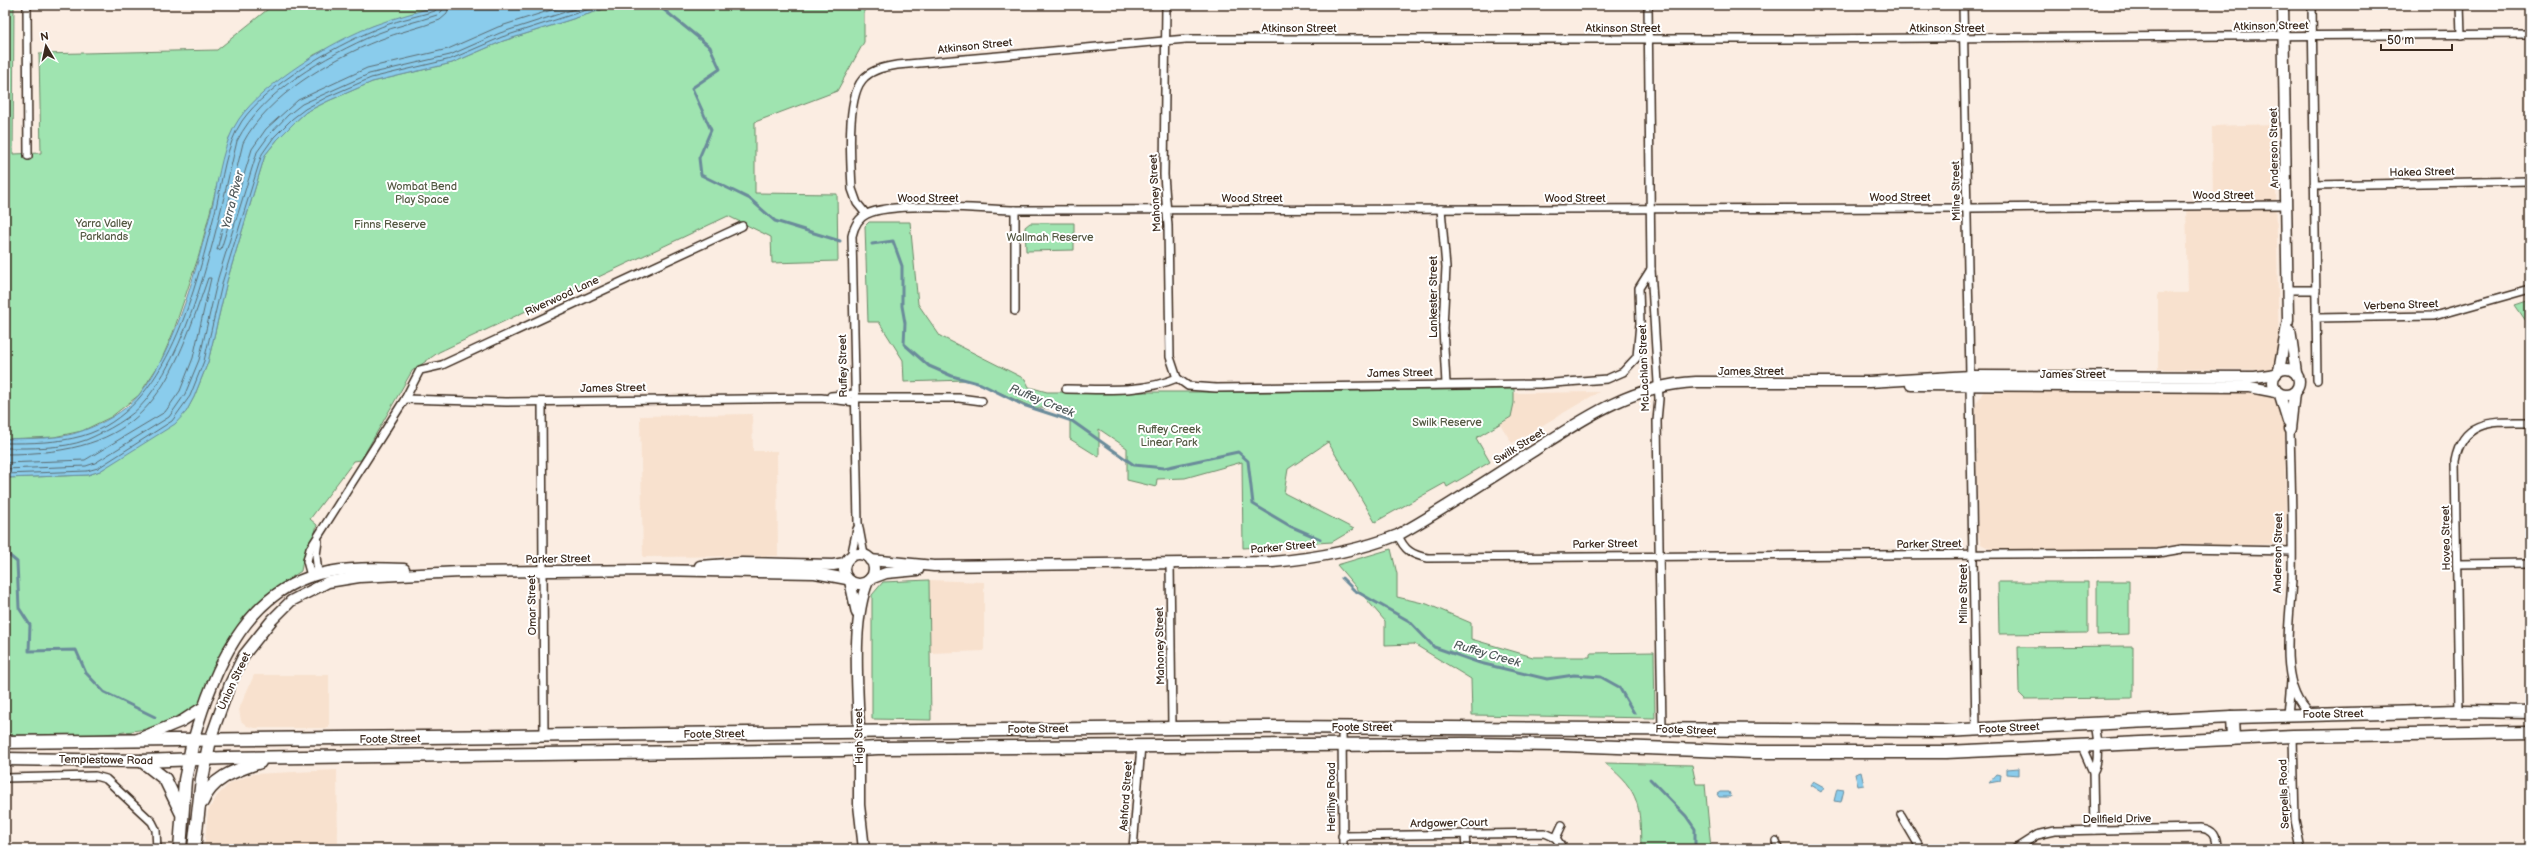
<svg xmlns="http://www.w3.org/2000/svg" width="2535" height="854" font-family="'Balsamiq Sans',sans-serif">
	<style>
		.built { fill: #f8e1ce }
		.green { fill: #9fe4b0; stroke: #6d8767 }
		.water { fill: #8accec; stroke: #6a8b9a }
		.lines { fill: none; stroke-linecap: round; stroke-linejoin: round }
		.shore { stroke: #5b6b70; stroke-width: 1 }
		.stream { stroke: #6a8b9a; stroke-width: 3 }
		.minor-casing { stroke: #3b2a1e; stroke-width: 10 }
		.secondary-casing { stroke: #3b2a1e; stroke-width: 13 }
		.primary-casing { stroke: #3b2a1e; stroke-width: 15 }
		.minor { stroke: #fff; stroke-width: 7 }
		.secondary { stroke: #fff; stroke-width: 10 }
		.primary { stroke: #fff; stroke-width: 12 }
		.labels { text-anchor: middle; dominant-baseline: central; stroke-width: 4; stroke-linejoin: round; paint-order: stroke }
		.street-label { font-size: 11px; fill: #3b2a1e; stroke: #fff }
		.park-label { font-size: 11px; fill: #545842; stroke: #fff }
		.water-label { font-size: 12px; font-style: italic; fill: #535b5c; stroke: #fff }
	</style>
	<rect width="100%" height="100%" fill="#fbede2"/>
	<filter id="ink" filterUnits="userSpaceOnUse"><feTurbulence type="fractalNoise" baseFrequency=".025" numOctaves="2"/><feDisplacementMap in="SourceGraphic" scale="8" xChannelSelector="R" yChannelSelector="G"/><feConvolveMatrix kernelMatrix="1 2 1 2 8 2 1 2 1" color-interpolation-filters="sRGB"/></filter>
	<g filter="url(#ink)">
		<!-- built -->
		<g class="built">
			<polygon points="2275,124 2279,355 2272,370 2158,369 2158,293 2188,293 2186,202 2213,202 2212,126"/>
			<polygon points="2251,389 2275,396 2285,422 2286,534 2284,539 2276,544 2215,546 2206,544 2168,545 2161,548 1992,550 1981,544 1978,534 1976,404 1983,392"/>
			<polygon points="1599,392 1512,443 1500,424 1511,417 1514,393"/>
			<polygon points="752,414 753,451 777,451 778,556 643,557 640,416"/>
			<polygon points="929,580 984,582 984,651 930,653"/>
			<polygon points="254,675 329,675 329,728 255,728 247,726 241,721 239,709"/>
			<polygon points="337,770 338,849 204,849 208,811 217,796 230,783 253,774"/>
		</g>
		<!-- green -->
		<g class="green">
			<polygon points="5,5 14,5 13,154 41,153 39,54 217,50 273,5 440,5 373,26 314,55 255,101 229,138 199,255 173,333 160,363 139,395 111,417 82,431 54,437 5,439"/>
			<path d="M 610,5 L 864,5 L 864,42 L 837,91 L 755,122 L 755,193 L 837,194 L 838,261 L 772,263 L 771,237 L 728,216 L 439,352 L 412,371 L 361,460 L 354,461 L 310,519 L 317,525 L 314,536 L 304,554 L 301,571 C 293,577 284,582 276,588 C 259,601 244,616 233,634 C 221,652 206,697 194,709 C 160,741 50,735 5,735 L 5,478 L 88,475 L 100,471 L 186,412 L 194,397 L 208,362 L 227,281 L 265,155 L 277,140 L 295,122 L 306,112 L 328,101 L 372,82 L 452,63 L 503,41 L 601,10 Z"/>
			<polygon points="869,222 910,222 918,304 940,336 1025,379 1029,387 1047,392 1256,392 1514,389 1514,403 1511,417 1476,438 1490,462 1447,487 1445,483 1375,522 1328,442 1288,469 1284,493 1354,529 1332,542 1243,548 1242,462 1185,478 1157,479 1156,487 1127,480 1127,448 1099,429 1099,457 1070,439 1070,408 1034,408 981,384 965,380 904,382 903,360 879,322 868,322 865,226"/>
			<polygon points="1030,223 1074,223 1074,250 1026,251 1025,227"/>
			<polygon points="2530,300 2530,327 2515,305"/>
			<polygon points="1391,549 1397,574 1397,597 1427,604 1471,623 1471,639 1533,657 1590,657 1590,653 1654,652 1655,718 1472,715 1471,679 1414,644 1385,645 1385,621 1337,565"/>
			<polygon points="929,580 931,720 872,719 872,595 883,582"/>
			<polygon points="2097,581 2129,581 2129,634 2097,635"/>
			<polygon points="1998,582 2088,582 2088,633 1999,634"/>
			<polygon points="2133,646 2133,698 2025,699 2019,693 2018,647"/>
			<path d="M 1605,763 L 1692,765 L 1696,784 L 1705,784 L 1711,849 L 1641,849 C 1640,806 1641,792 1605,763 Z"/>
		</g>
		<!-- water -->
		<g class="water">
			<path d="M 440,5 L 610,5 L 601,10 L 503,41 L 452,63 L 372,82 L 328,101 L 306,112 L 295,122 L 277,140 L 265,155 L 227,281 L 208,362 L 194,397 L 186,412 L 175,424 L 100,471 L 88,475 L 5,478 L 5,439 C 30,438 58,440 82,431 C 102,424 126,411 139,395 C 178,347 198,262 213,203 C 219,176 223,142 239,119 C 264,83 334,40 375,25 C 396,17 418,12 440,5 Z"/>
			<polygon points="2019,768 2019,775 2007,774 2007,769"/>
			<polygon points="1861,772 1864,785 1858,786 1855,774"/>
			<polygon points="1997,774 2001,775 2000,781 1989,783"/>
			<polygon points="1813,781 1824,787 1821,792 1810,785"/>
			<polygon points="1837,789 1844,790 1841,802 1834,801"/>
			<polygon points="1720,792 1729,792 1731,797 1719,797 1717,794"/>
		</g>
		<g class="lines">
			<!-- shore -->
			<g class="shore">
				<path d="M 449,5 L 447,14 L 440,20 C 420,28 398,32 379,40 C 331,59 267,96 243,143 L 217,250 L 221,249 L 252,149 L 266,129 L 298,100 L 367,68 L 448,49 L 498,27 L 567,5"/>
				<path d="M 5,443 C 31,443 57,443 82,436 C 169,411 196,285 216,208 C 222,180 226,145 242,121 C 268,84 333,47 374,30 C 393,21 415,17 435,11 L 438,5"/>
				<path d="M 5,448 C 31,448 62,449 86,440 C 107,431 132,418 146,400 C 197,335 218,220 237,141 C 263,90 325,57 376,34 C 395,26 417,22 437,15 L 442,11 L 443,5"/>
				<path d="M 5,454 C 144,454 167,397 208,278 L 211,278 L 193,358 L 180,391 L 165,412 L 85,460 L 5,463"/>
				<polyline points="5,469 86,466 95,463 169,417 185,394 199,360 218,278 257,152 270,134 288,115 302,104 369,74 450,55 500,33 587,5"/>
				<polyline points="5,474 87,471 98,468 172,421 190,396 204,361 223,280 262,154 274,137 292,119 305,109 327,97 371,78 451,59 502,37 602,5"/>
			</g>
			<!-- stream -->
			<g class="stream">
				<polyline points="658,5 710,47 720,69 692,88 711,130 699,158 701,175 750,199 775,221 840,241"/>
				<polyline points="872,244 893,241 902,266 902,306 905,323 904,344 929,366 952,376 981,384 1023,405 1072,421 1134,465 1164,468 1238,452 1248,461 1253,504 1290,526 1320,539"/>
				<polyline points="5,552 17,562 19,608 30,625 29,651 76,650 86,673 104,692 155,717"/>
				<polyline points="1342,578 1354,590 1409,621 1434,647 1480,663 1547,679 1574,675 1601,677 1619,687 1634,713"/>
				<polyline points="1650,779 1686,816 1695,829 1695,849"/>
			</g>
			<defs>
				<g id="minor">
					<polyline points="27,5 28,156"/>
					<polyline points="1166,5 1164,175 1168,226 1170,357 1177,378"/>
					<polyline points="1648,5 1651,269 1659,399 1657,421 1662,730"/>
					<polyline points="1963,5 1970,376"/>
					<polyline points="2312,5 2317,380"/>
					<polyline points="2460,5 2461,35"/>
					<polyline points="2314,185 2530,181"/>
					<polyline points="1441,209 1446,267 1443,328 1446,384"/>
					<polyline points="1015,210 1015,311"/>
					<path d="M 866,214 L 857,203 L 852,189 C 851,163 845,94 865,77 C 874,69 885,67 897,65 L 1186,39 L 1793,39 L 2530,34"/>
					<polyline points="2287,290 2316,290"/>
					<polyline points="2316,318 2434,316 2530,289"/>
					<polyline points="1970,386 1976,730"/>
					<path d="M 1066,389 C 1104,389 1142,393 1177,378 L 1188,386 L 1216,388 L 1540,384 L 1607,379 L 1623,372 L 1637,357 L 1640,323 L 1639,288 L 1651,269"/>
					<polyline points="831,396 855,394"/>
					<polyline points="855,398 959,398 982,401"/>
					<polyline points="405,399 506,402 821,398 855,402"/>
					<polyline points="542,402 544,736"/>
					<path d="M 2290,429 C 2291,478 2293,528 2292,578 C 2291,616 2276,686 2310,714"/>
					<path d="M 1398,535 C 1404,550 1412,555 1428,558 L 2158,553 L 2182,549 L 2291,551"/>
					<path d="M 864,555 L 858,523 L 852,236 C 854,227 858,218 867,214 C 893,201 982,209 1015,210 L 1972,208 L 2286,205"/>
					<polyline points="851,557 857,529"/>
					<polyline points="1170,563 1172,727"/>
					<polyline points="2457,564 2530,563"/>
					<polyline points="318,574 316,555 318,541"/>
					<polyline points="311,576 307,561 310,549 405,399 420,370 442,365 742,226"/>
					<path d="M 2459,711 L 2455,461 C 2463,418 2495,422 2530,422"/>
					<polyline points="2288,715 2291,681"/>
					<polyline points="1342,727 1343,849"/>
					<polyline points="2293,736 2295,820 2301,849"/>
					<polyline points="2082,747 2093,772 2094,830"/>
					<path d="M 2093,772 C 2101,761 2096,736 2094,723"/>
					<polyline points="5,778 95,776 106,779 152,822 156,830 157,849"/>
					<polyline points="1901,815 1921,849"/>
					<polyline points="1465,834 1466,849"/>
					<polyline points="1342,836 1545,833 1556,838 1562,825"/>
					<polyline points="1556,838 1563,849"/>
					<polyline points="1776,841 1778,849"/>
					<polyline points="1133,849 1141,745"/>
					<path d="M 2015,849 L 2037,835 L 2055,831 L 2201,828 C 2214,830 2217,836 2217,849"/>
				</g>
				<g id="secondary">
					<polyline points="2290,330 2296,373"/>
					<circle cx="2286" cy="382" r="13"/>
					<polyline points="2279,371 2288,320 2283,5"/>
					<polyline points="1911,385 2250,387 2276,392"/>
					<polyline points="2280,395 2288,421"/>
					<polyline points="2290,429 2294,393"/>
					<circle cx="859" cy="569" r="15"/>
					<path d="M 870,560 L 934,566 L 1273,562 C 1316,558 1358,551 1398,535 C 1445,509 1490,478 1535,450 C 1586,417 1633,385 1696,382 L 1869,382 L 1970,376 L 2255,377 L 2276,374"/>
					<polyline points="700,566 742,563 833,565 845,563"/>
					<polyline points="870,579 886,573 918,570"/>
					<polyline points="850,581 857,613"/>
					<path d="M 859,731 C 858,687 851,622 868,581"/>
					<polyline points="138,739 182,721 202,708"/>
					<polyline points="210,740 230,684 244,655 272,620 291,601 328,582 359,577 460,572 656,570 815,573 847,579"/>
					<path d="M 193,741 C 212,674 244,593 319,574 C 347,567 376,568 404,569"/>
					<polyline points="859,749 859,805 864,849"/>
				</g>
				<g id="primary">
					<polyline points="2232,717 2233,739"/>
					<polyline points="5,742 1257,727 1944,731 2232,717 2459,711 2530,712"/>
					<polyline points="5,759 142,761 227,758 841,750 878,748 1466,744 1564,745 1754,752 1946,752 2293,736 2530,732"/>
					<polyline points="142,761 165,779 181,812"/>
					<path d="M 202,802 C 212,777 237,770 260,762"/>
					<polyline points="180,849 185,780 193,741"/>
					<polyline points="194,849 202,779 210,740"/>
				</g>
			</defs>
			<!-- minor casing -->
			<use href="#minor" class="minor-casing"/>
			<!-- secondary casing -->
			<use href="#secondary" class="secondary-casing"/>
			<!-- primary casing -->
			<use href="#primary" class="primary-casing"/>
			<!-- minor -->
			<use href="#minor" class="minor"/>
			<!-- secondary -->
			<use href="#secondary" class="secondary"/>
			<!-- primary -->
			<use href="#primary" class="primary"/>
		</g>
	</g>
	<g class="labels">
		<!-- street labels -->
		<g class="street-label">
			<text transform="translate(2271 26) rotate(-1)">Atkinson Street</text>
			<text x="1299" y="28">Atkinson Street</text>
			<text x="1623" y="28">Atkinson Street</text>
			<text x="1947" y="28">Atkinson Street</text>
			<text transform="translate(975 46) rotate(-6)">Atkinson Street</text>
			<text transform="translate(2274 148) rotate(-91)">Anderson Street</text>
			<text transform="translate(2422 172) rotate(-1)">Hakea Street</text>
			<text transform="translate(1956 191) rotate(-91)">Milne Street</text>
			<text transform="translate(1155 193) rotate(-93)">Mahoney Street</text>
			<text x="2223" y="195">Wood Street</text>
			<text x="1900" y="197">Wood Street</text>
			<text x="928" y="198">Wood Street</text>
			<text x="1252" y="198">Wood Street</text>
			<text x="1575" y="198">Wood Street</text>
			<text transform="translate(562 296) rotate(-25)">Riverwood Lane</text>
			<text transform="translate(1433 297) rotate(-90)">Lankester Street</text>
			<text transform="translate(2401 305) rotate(-2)">Verbena Street</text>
			<text transform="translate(843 366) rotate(-91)">Ruffey Street</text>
			<text transform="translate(1644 368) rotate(-92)">McLachlan Street</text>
			<text x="1751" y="371">James Street</text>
			<text transform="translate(1400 373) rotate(-1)">James Street</text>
			<text x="2073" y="374">James Street</text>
			<text transform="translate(613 388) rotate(-1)">James Street</text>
			<text transform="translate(1519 446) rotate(-32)">Swilk Street</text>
			<text transform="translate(2446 538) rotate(-91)">Hovea Street</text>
			<text transform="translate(1605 544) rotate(-1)">Parker Street</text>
			<text transform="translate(1929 544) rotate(-1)">Parker Street</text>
			<text transform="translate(1283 547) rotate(-5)">Parker Street</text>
			<text transform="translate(2278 553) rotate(-89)">Anderson Street</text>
			<text transform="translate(558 559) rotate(-1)">Parker Street</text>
			<text transform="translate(1963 594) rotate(-90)">Milne Street</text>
			<text transform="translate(532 605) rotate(-91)">Omar Street</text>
			<text transform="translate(1160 646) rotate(-91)">Mahoney Street</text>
			<text transform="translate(234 681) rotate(-65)">Union Street</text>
			<text transform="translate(2333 714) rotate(-1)">Foote Street</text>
			<text x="1362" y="727">Foote Street</text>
			<text transform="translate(2009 728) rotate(-3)">Foote Street</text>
			<text transform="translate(1038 729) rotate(-1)">Foote Street</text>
			<text transform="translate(1686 730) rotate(2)">Foote Street</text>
			<text transform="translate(714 734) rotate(-1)">Foote Street</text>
			<text transform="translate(859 736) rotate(-91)">High Street</text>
			<text transform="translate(390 739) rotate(-1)">Foote Street</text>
			<text transform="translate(106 760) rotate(1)">Templestowe Road</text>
			<text transform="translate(2284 794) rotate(-92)">Serpells Road</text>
			<text transform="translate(1126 796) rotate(-86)">Ashford Street</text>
			<text transform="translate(1331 797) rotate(-90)">Herlihys Road</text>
			<text transform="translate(2117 819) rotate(-1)">Dellfield Drive</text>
			<text transform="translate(1449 823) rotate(-1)">Ardgower Court</text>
		</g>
		<!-- park labels -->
		<g class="park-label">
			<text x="422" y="186">Wombat Bend<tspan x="422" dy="13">Play Space</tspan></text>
			<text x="104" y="223">Yarra Valley<tspan x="104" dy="13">Parklands</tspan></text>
			<text x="390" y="224">Finns Reserve</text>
			<text x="1050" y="237">Wallmah Reserve</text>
			<text x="1447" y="422">Swilk Reserve</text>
			<text x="1169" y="429">Ruffey Creek<tspan x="1169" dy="13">Linear Park</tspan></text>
		</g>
		<!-- water labels -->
		<g class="water-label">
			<text transform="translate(233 200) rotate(-76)">Yarra River</text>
			<text transform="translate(1042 401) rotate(22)">Ruffey Creek</text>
			<text transform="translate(1487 654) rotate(16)">Ruffey Creek</text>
		</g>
	</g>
	<!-- margin -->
	<rect width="2535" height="854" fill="none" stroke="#fff" stroke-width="20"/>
	<rect x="10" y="10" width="2515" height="834" fill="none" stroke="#3b2a1e" stroke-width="1.5" filter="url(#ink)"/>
	<!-- north arrow -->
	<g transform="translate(46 46) rotate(351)" stroke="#ffffff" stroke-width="3" paint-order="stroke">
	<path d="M0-3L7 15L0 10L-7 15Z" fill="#3b2a1e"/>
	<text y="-6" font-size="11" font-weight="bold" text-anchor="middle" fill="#3b2a1e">N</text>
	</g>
	<!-- scale -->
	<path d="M2381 44v6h71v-6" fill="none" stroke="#3b2a1e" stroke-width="2"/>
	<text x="2387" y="44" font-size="12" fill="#3b2a1e" stroke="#ffffff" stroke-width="3" paint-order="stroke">50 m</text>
</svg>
